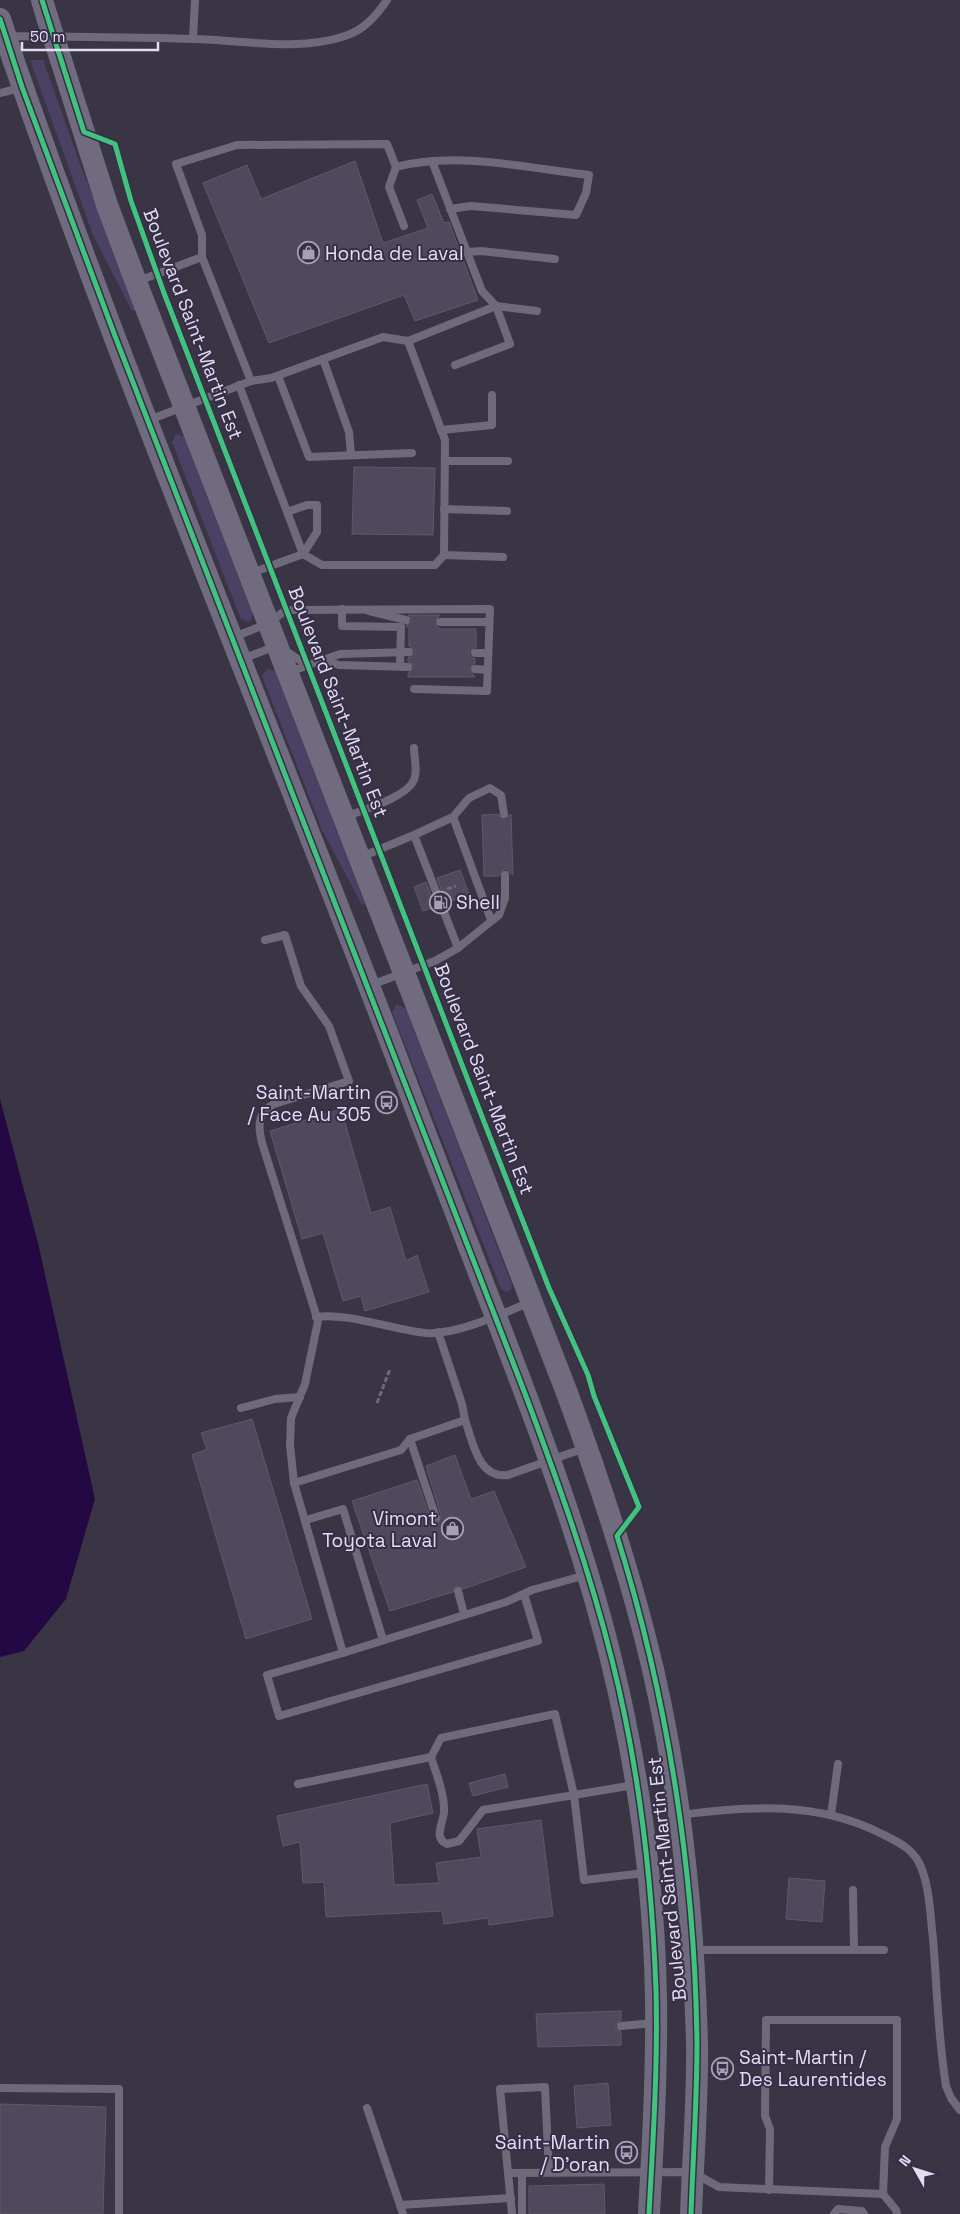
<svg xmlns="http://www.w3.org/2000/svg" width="960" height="2214" font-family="'Space Grotesk',sans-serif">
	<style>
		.green { fill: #4c4065 }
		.water { fill: #240844 }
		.building { fill: #50495d; stroke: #5e5967 }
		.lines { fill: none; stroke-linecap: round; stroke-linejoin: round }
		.path { stroke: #6f6a78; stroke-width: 3; stroke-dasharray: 5 2.5; stroke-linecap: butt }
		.lane { stroke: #6f6a7a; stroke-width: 8 }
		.secondary { stroke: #716b7f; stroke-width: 22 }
		.secondary-bridge { stroke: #716b7f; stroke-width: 22 }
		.cycleway-casing { stroke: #372f4a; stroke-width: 8 }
		.cycleway { stroke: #40c37c; stroke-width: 5 }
		.labels { text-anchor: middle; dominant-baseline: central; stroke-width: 4; stroke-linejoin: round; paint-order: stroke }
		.poi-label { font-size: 19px; fill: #e2ddef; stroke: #372f4a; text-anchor: start }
		.street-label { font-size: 19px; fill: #e2ddef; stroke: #372f4a }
	</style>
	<rect width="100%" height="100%" fill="#3a3544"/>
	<!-- green -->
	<g class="green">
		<polygon points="30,60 43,60 79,161 136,310 132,311 93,235"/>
		<polygon points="176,434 184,436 252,612 252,619 248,622 241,619 239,614 172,442"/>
		<polygon points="268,669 275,671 365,904 362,905 322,830 262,676"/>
		<polygon points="397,1004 406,1009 512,1285 511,1290 505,1292 501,1289 392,1012"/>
	</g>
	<!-- water -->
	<polygon class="water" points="0,1099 38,1243 95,1499 66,1599 24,1651 0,1657"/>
	<!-- building -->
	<g class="building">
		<polygon points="355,161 383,243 428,228 417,200 432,194 444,223 449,222 478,300 415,321 404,295 269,343 203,183 247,165 261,199"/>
		<polygon points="354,467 435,468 433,535 352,534"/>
		<polygon points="408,615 440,615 434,622 440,629 476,629 476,647 469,653 470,656 475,659 475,663 469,669 475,677 408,677 408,673 414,667 408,661 408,658 415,652 413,649 409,646 409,629 406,625 412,621"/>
		<polygon points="498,814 504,820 511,814 513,875 505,869 499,876 484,876 482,815"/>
		<polygon points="460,870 469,894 446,903 437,878"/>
		<polygon points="426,882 436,907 423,911 414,887"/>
		<polygon points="341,1109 371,1213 390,1207 406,1261 417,1255 429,1292 365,1311 361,1296 343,1301 323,1233 302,1239 270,1131"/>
		<polygon points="252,1419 312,1619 246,1639 192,1455 207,1449 201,1433"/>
		<polygon points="455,1455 471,1499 494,1491 526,1567 463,1589 456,1586 453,1592 390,1611 352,1501 417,1480 431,1520 434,1523 438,1523 441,1516 426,1466"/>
		<polygon points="505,1774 508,1787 473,1796 469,1783"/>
		<polygon points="427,1784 433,1813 390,1823 394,1885 439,1883 436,1863 481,1857 477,1829 541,1820 553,1916 489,1925 488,1918 444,1924 442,1911 326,1917 324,1882 303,1883 300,1842 283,1846 277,1816"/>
		<polygon points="789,1878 825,1881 822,1922 786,1919"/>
		<polygon points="621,2011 621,2020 615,2026 621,2032 621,2045 538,2047 536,2014"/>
		<polygon points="608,2083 611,2125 577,2128 574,2086"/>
		<polygon points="0,2104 106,2107 103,2214 0,2214"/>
		<polygon points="604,2184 605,2214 529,2214 529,2186"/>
	</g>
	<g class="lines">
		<!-- path -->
		<g class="path">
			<polyline points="447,889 456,886"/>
			<polyline points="377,1403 390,1369"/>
		</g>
		<!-- lane -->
		<g class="lane">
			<path d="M 7,36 C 69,37 131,37 193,39 C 242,40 298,52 345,36 C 364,30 376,16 387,0"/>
			<polyline points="193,39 195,0"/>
			<polyline points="0,93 20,88"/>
			<polyline points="432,161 482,291 496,306 510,344 455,365"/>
			<polyline points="396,167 389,187 404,226"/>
			<polyline points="467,252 481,251 555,259"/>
			<polyline points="138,281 202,257"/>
			<polyline points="408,341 496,306 537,311"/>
			<polyline points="323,359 349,432 351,455"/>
			<polyline points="278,376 309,457 412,453"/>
			<path d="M 251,381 L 202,257 L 202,235 L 176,164 L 237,145 L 387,144 L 396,167 C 458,151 526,168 589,175 L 586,193 L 576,215 L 471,206 L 450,209"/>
			<polyline points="239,385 303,554 251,573"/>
			<polyline points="149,420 251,381 271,378 383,337 408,341 445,440 444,555 435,565 322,565 303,554 317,532 317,505 307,505 287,512"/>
			<polyline points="441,430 492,425 492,395"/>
			<polyline points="445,461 508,461"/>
			<polyline points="444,509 507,511"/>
			<polyline points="444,555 503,557"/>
			<polyline points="342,609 342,626 401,627 400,666"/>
			<polyline points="369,611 406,620"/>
			<polyline points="440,622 489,622"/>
			<polyline points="234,637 269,623 286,610 490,609 487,691 414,689"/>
			<polyline points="286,651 307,665"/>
			<polyline points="475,653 488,653"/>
			<polyline points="242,659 276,646"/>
			<polyline points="324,660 339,665 408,667"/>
			<polyline points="475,669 487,670"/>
			<polyline points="289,672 340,654 409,652"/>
			<path d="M 345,817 C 362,810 406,798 414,780 C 418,771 414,758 414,748"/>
			<polyline points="453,817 491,920"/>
			<polyline points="414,835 453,817 469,798 490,788 501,795 504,814"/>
			<polyline points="361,857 414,835 458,948 435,961 371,985"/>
			<path d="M 265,940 L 285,935 L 301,986 L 329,1026 L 349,1081 L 274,1104 C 257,1112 258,1127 262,1143 L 318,1321 L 305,1384 L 291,1418 L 290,1445 L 294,1483 L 343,1653 L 506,1602 L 532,1590 L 586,1575"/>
			<polyline points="458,948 499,915 505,898 505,875"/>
			<path d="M 316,1317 C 347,1312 393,1330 426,1333 C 457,1335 500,1314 529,1303"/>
			<polyline points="438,1332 462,1404 465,1420"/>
			<polyline points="241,1408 275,1399 300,1397"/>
			<polyline points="410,1439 436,1518"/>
			<path d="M 294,1483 L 401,1450 L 410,1439 L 465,1420 C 473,1442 478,1479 508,1475 L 585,1448"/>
			<polyline points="306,1520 343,1509 383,1640"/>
			<polyline points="458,1591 464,1614"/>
			<polyline points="343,1653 267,1675 279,1716 538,1641 524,1594"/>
			<path d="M 298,1784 L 431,1757 L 441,1738 L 555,1714 L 574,1795 L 483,1810 L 459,1841 L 447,1844 C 433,1838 443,1824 444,1812 C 445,1794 436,1774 431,1757"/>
			<polyline points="634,1785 574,1795 584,1880 645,1873"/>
			<path d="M 681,1815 C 750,1806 818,1801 882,1834 C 898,1842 914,1849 921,1867 C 930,1889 930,1915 933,1938 C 937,1987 938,2038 946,2086 L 951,2098 L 960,2110"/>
			<polyline points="831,1815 838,1764"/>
			<polyline points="853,1890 854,1950"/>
			<polyline points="694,1950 884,1950"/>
			<polyline points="621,2026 654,2023"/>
			<polyline points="0,2088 119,2089 119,2214"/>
			<polyline points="367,2108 403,2214"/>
			<polyline points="508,2173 500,2089 545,2087 549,2172"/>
			<polyline points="522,2173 522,2214"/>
			<polyline points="769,2190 770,2129 765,2116 766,2020 897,2020 897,2119 885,2147 883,2194"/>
			<polyline points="400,2205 511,2198"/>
			<polyline points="512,2214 508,2173 692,2172 719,2187 883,2194 896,2210 897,2214"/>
			<polyline points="834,2214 838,2209 862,2211 864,2214"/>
		</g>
		<!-- secondary -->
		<g class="secondary">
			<polyline points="42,0 47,17"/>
			<path d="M 13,59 C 129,392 266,718 393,1048 C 429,1144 466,1240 503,1335 C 544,1442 584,1548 611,1659 C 638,1769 654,1885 656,1998 C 657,2070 653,2142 649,2214"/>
			<path d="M 61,60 L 107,205 L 136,282 L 567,1393 C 596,1472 623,1551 644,1633 C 679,1766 693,1905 697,2042 C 698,2099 693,2157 691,2214"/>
		</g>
		<!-- secondary-bridge -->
		<g class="secondary-bridge">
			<polyline points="47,17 61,60"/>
			<polyline points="0,19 13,59"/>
		</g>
		<defs>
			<g id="cycleway">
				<path d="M 42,0 L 84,132 L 115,144 L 131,201 L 164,293 L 481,1114 L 549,1288 L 588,1375 L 594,1396 L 639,1507 L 617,1536 C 668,1699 695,1873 697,2044 C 697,2100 693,2157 691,2214"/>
				<path d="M 0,19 L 22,87 L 115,336 L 524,1391 C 557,1479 589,1568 612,1660 C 639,1767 652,1880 656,1990 C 658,2065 653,2140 649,2214"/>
			</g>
		</defs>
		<!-- cycleway casing -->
		<use href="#cycleway" class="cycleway-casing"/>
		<!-- cycleway -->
		<use href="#cycleway" class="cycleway"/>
	</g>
	<!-- icons -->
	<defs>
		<symbol id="shop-ring" viewBox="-11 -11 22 22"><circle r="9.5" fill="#372f4a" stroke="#a7a2b3" stroke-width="1.5"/><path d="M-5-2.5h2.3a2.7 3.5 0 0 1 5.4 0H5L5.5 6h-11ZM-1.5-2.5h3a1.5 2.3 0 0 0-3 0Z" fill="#a7a2b3"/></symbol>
		<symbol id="fuel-ring" viewBox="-11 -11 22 22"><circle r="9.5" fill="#372f4a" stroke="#a7a2b3" stroke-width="1.5"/><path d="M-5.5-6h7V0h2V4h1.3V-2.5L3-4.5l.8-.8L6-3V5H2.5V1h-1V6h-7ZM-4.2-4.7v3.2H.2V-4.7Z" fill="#a7a2b3"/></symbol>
		<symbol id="bus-ring" viewBox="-11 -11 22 22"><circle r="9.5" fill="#372f4a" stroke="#a7a2b3" stroke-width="1.5"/><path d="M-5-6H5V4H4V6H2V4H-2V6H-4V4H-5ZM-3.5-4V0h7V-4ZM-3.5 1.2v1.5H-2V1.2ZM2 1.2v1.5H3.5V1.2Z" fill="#a7a2b3"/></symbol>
	</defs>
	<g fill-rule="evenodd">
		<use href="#shop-ring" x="296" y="240" width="25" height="25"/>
		<use href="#fuel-ring" x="428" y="890" width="25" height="25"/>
		<use href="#bus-ring" x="374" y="1090" width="25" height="25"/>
		<use href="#shop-ring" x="440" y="1516" width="25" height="25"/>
		<use href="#bus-ring" x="710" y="2056" width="25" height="25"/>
		<use href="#bus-ring" x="614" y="2140" width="25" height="25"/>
	</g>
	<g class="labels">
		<!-- poi labels -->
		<g class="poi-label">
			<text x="325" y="253">Honda de Laval</text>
			<text x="456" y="902">Shell</text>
			<text x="371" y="1092" text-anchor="end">Saint-Martin<tspan x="371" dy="22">/ Face Au 305</tspan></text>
			<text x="437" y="1518" text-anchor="end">Vimont<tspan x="437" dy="22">Toyota Laval</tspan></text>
			<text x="739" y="2057">Saint-Martin /<tspan x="739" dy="22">Des Laurentides</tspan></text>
			<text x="610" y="2142" text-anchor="end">Saint-Martin<tspan x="610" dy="22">/ D'oran</tspan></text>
		</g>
		<!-- street labels -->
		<g class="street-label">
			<text transform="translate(193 324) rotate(69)">Boulevard Saint-Martin Est</text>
			<text transform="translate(338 702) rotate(69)">Boulevard Saint-Martin Est</text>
			<text transform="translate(484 1079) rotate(69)">Boulevard Saint-Martin Est</text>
			<text transform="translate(667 1879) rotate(-96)">Boulevard Saint-Martin Est</text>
		</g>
	</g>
	<!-- north arrow -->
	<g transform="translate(915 2169) rotate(309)" stroke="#372f4a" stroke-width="4" paint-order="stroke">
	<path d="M0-4L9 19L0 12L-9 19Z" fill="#e2ddef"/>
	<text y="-8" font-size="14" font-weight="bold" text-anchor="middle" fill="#e2ddef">N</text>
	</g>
	<!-- scale -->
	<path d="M22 42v8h136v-8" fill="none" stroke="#e2ddef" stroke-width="2.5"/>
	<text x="30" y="42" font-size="15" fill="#e2ddef" stroke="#372f4a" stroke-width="4" paint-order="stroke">50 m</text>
</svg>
